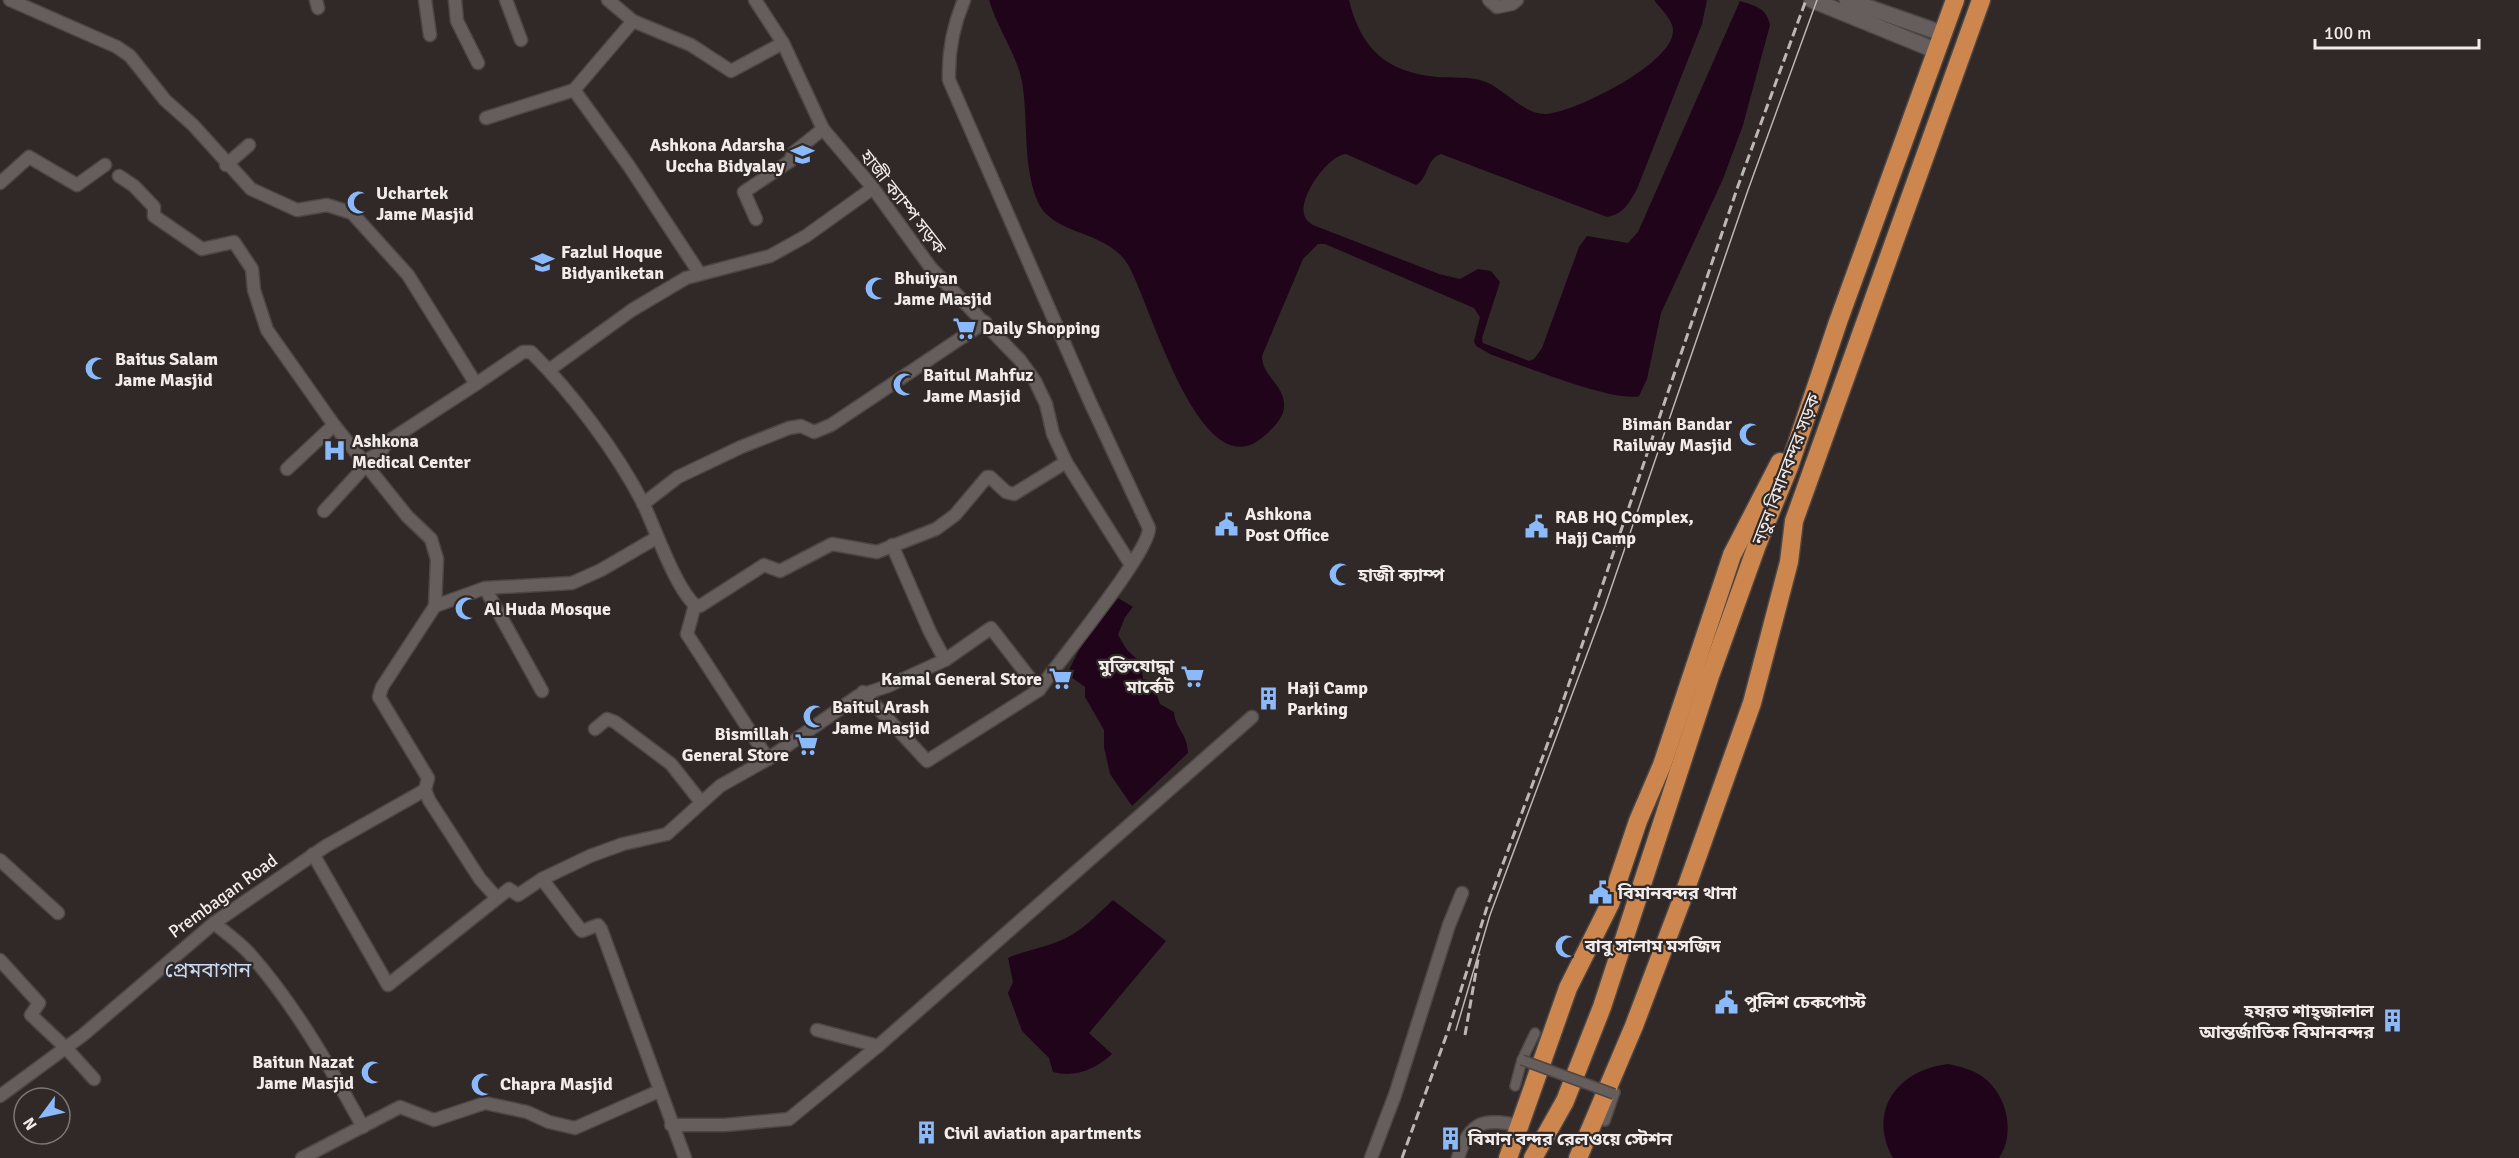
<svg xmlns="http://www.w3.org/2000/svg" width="2519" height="1158" font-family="Signika,'Noto Sans Bengali',sans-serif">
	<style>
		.water { fill: #20041a }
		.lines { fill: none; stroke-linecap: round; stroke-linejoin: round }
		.pedestrian-casing { stroke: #4c4645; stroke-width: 12 }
		.minor-casing { stroke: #4c4645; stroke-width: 15 }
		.tertiary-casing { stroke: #4c4645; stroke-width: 18 }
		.trunk-casing { stroke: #4c4645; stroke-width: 21 }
		.pedestrian { stroke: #665e5c; stroke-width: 9 }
		.minor { stroke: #665e5c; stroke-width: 12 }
		.tertiary { stroke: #665e5c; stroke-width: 15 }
		.trunk { stroke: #cd874e; stroke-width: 18 }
		.tram { stroke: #bcb6b5; stroke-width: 1.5 }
		.rail { stroke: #bcb6b5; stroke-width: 3; stroke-dasharray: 9 4.5; stroke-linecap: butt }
		.pedestrian-bridge-casing { stroke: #4c4645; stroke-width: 12; stroke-linecap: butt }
		.pedestrian-bridge { stroke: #665e5c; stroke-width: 9 }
		.labels { text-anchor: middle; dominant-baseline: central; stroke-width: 4.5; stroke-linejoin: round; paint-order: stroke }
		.poi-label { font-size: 18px; font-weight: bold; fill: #f1eceb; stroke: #302927; text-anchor: start }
		.street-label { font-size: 18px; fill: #f1eceb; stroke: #302927 }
		.quarter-label { font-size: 21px; fill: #c8daf3; stroke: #302927 }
	</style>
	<rect width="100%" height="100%" fill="#302927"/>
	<!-- water -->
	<g class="water">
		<path d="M 989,0 L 1349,0 C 1361,49 1386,72 1437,77 C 1453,78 1470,76 1486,82 C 1505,90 1525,115 1546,114 C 1573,113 1675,63 1673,30 C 1673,20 1660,8 1654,0 L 1707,0 L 1702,24 L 1637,189 C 1629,203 1624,214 1607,217 L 1441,154 C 1425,160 1429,178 1416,185 L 1346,154 C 1328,155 1299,197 1304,214 C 1305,220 1309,222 1313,225 L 1439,274 L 1460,279 L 1478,269 L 1491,271 L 1500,282 L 1482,338 L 1483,343 L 1529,361 L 1534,359 L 1542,348 L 1579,247 L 1587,236 L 1628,243 L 1638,232 L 1740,1 C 1755,6 1767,8 1770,25 L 1743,125 L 1723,179 L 1661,313 L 1647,379 L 1639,396 C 1614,403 1522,365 1492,355 L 1476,346 L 1474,341 L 1480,317 L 1474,308 L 1325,244 L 1318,244 L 1303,259 L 1262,356 C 1262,376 1284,385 1284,404 C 1285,418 1272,429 1263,437 C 1199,492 1149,297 1127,263 C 1105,229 1051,236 1037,200 C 1023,164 1028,126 1023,88 C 1019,56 998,31 989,0 Z"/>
		<path d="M 1118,598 L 1133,607 L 1125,617 L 1118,635 L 1127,650 L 1141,663 L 1143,679 L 1152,681 L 1160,704 L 1174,712 C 1176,731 1187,732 1188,753 L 1132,806 L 1110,774 L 1104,747 L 1104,730 L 1085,697 L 1085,687 L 1067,674 L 1083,642 Z"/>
		<path d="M 1113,900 L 1166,941 L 1089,1033 L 1112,1054 C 1096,1069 1075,1078 1053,1072 L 1049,1058 L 1022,1031 L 1008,993 L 1013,982 L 1008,958 C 1024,951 1041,948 1057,942 C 1079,934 1097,915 1113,900 Z"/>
		<path d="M 1948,1064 C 1961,1067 1972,1069 1983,1077 C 2007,1094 2016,1134 1999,1158 L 1893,1158 C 1867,1110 1898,1070 1948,1064 Z"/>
	</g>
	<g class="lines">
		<defs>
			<g id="pedestrian">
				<polyline points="1515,1086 1522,1060 1535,1033"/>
				<polyline points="1605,1121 1615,1092"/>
			</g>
			<g id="minor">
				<path d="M 10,0 L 117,47 L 130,56 L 165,100 L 193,125 L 251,189 L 297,210 L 327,205 L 352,213 L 408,275 L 476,384 L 523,352 L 531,352 C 572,393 616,451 643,503 C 655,528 675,587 695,605"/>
				<polyline points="316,0 318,8"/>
				<polyline points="425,0 430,35"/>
				<polyline points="455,0 457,21 478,63"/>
				<polyline points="506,0 521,40"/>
				<polyline points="608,0 633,21 691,45 731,71 783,43"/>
				<polyline points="755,0 783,43 823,129 873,188 931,268 1020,360 1035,381 1046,404 1053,434 1066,462 1131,565"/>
				<polyline points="1489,0 1497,7 1512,4 1517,0"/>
				<polyline points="574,90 629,166 700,274"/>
				<polyline points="486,118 574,90 633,21"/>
				<polyline points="226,165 249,145"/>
				<polyline points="119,176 134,186 154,207 154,216 202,249 234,242 252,269 254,290 267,330 334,425 407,516 431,539 437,559 435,606 382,687 379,697 428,778 425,790 429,800 480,879 497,898"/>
				<polyline points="0,183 29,157 77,185 105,165"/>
				<polyline points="756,219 744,192 790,161 793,153 823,129"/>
				<polyline points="549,370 632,310 686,278 770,256 806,236 873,188"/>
				<polyline points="365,461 381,452 387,442 476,384"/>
				<polyline points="287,469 334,425"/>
				<polyline points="643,504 678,477 741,447 789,428 801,426 814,432 831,425 985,322"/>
				<polyline points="324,511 367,464"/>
				<polyline points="892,545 930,632 945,660"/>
				<polyline points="485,588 542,691"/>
				<polyline points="695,605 700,606 764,565 780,571 832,544 877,552 936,529 955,515 987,477 990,477 1006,492 1014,494 1066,462"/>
				<polyline points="695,605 687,634 768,759"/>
				<polyline points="435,606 485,588 572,583 601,570 656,538"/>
				<polyline points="863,692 927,761 1039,690"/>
				<polyline points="595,729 607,719 615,722 671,764 701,802"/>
				<path d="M 313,854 L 388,985 L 509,889 L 518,895 L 542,879 L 590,856 L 623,844 L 667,834 L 720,786 L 768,759 L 858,696 L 888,686 L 945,660 L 991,628 L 1039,690 C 1058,662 1150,552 1149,528 L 1090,402 L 949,80 C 948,51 953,26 964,0"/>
				<polyline points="0,860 58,913"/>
				<polyline points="542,879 580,929 582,931 598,925 601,929 685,1158"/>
				<path d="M 214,923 C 226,933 239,942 249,953 C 295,1005 330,1067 363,1127"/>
				<polyline points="0,960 39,1003 31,1015 66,1048 94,1079"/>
				<polyline points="817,1030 878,1046"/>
				<polyline points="0,1096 83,1035 214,923 326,846 425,790"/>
				<polyline points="671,1125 725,1125 789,1119 878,1046 1252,717"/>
				<polyline points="302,1158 400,1107 434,1120 485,1103 527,1112 549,1122 575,1128 659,1091"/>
				<polyline points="1371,1158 1395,1095 1449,925 1462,893"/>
				<path d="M 1458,1158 C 1469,1121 1485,1117 1520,1126"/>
			</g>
			<g id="tertiary">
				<polyline points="1812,0 1937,51"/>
				<polyline points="1847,0 1944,34"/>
			</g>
			<g id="trunk">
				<polyline points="1508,1158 1568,988 1610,904 1638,821 1662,765 1732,555 1780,462"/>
				<polyline points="1533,1158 1565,1101 1602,1007 1710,676 1757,545 1789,467 1838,322 1955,0"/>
				<polyline points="1578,1158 1634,1026 1684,894 1752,703 1789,562 1794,521 1981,0"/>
			</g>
		</defs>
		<!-- pedestrian casing -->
		<use href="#pedestrian" class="pedestrian-casing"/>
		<!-- minor casing -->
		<use href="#minor" class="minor-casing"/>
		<!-- tertiary casing -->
		<use href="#tertiary" class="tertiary-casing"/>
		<!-- trunk casing -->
		<use href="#trunk" class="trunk-casing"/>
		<!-- pedestrian -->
		<use href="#pedestrian" class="pedestrian"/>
		<!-- minor -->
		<use href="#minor" class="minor"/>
		<!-- tertiary -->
		<use href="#tertiary" class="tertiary"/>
		<!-- trunk -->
		<use href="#trunk" class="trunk"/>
		<!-- tram -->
		<polyline class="tram" points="1456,1030 1490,915 1605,606 1748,190 1817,0"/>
		<!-- rail -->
		<g class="rail">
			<polyline points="1465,1035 1479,954"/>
			<polyline points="1402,1158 1448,1031 1488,904 1559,713 1738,186 1806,0"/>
		</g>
		<defs>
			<polyline id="pedestrian-bridge" points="1522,1060 1614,1094"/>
		</defs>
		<!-- pedestrian-bridge casing -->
		<use href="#pedestrian-bridge" class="pedestrian-bridge-casing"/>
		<!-- pedestrian-bridge -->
		<use href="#pedestrian-bridge" class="pedestrian-bridge"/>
	</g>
	<!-- icons -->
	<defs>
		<symbol id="school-bare" viewBox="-9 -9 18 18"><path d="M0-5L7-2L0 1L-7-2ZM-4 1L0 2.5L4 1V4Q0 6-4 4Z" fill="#8abafc" stroke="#302927" stroke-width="2.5" paint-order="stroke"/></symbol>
		<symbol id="mosque-bare" viewBox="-9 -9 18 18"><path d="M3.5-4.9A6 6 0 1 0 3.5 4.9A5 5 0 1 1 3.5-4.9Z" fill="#8abafc" stroke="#302927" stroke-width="2.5" paint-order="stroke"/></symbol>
		<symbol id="supermarket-bare" viewBox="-9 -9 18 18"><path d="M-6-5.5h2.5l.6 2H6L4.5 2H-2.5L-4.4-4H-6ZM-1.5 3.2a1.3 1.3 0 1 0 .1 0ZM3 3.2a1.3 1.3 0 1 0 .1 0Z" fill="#8abafc" stroke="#302927" stroke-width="2.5" paint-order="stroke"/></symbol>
		<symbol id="hospital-bare" viewBox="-9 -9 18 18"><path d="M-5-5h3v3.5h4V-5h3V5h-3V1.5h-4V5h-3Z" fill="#8abafc" stroke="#302927" stroke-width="2.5" paint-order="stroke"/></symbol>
		<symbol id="civic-bare" viewBox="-9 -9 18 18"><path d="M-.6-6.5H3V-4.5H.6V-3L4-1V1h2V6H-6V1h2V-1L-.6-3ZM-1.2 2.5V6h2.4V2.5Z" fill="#8abafc" stroke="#302927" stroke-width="2.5" paint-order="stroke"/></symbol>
		<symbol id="building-bare" viewBox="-9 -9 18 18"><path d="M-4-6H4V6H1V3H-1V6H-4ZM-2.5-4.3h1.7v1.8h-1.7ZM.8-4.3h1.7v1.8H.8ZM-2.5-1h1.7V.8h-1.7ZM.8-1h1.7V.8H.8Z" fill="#8abafc" stroke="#302927" stroke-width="2.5" paint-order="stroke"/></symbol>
	</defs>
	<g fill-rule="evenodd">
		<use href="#school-bare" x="786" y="138" width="33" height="33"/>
		<use href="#mosque-bare" x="342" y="186" width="33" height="33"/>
		<use href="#school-bare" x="526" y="246" width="33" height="33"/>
		<use href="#mosque-bare" x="860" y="272" width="33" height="33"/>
		<use href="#supermarket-bare" x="948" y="312" width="33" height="33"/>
		<use href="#mosque-bare" x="80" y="352" width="33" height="33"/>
		<use href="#mosque-bare" x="888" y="368" width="33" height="33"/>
		<use href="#mosque-bare" x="1734" y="418" width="33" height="33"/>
		<use href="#hospital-bare" x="318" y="434" width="33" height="33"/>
		<use href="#civic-bare" x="1210" y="508" width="33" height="33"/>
		<use href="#civic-bare" x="1520" y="510" width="33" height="33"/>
		<use href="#mosque-bare" x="1324" y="558" width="33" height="33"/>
		<use href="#mosque-bare" x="450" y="592" width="33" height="33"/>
		<use href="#supermarket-bare" x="1176" y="660" width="33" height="33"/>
		<use href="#supermarket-bare" x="1044" y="662" width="33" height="33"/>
		<use href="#building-bare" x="1252" y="682" width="33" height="33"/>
		<use href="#mosque-bare" x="798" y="700" width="33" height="33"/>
		<use href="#supermarket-bare" x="790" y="728" width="33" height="33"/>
		<use href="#civic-bare" x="1584" y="876" width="33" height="33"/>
		<use href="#mosque-bare" x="1550" y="930" width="33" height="33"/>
		<use href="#civic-bare" x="1710" y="986" width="33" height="33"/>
		<use href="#building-bare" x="2376" y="1004" width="33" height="33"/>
		<use href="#mosque-bare" x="356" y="1056" width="33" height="33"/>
		<use href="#mosque-bare" x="466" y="1068" width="33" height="33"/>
		<use href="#building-bare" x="910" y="1116" width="33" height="33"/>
		<use href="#building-bare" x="1434" y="1122" width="33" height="33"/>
	</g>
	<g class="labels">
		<!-- poi labels -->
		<g class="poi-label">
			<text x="785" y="145" text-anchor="end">Ashkona Adarsha<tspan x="785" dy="21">Uccha Bidyalay</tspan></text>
			<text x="376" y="193">Uchartek<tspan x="376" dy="21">Jame Masjid</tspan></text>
			<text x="561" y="252">Fazlul Hoque<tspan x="561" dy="21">Bidyaniketan</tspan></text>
			<text x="894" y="278">Bhuiyan<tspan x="894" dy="21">Jame Masjid</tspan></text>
			<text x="982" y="328">Daily Shopping</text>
			<text x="115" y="359">Baitus Salam<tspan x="115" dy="21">Jame Masjid</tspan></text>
			<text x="923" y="375">Baitul Mahfuz<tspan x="923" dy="21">Jame Masjid</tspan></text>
			<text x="1732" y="424" text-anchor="end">Biman Bandar<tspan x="1732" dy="21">Railway Masjid</tspan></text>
			<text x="352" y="441">Ashkona<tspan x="352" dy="21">Medical Center</tspan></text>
			<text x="1245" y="514">Ashkona<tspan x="1245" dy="21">Post Office</tspan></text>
			<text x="1555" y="517">RAB HQ Complex,<tspan x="1555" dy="21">Hajj Camp</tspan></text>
			<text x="1358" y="575">হাজী ক্যাম্প</text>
			<text x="484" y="609">Al Huda Mosque</text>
			<text x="1174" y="666" text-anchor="end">মুক্তিযোদ্ধা<tspan x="1174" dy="21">মার্কেট</tspan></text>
			<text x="1042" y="679" text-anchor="end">Kamal General Store</text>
			<text x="1287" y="688">Haji Camp<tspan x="1287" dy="21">Parking</tspan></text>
			<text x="832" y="707">Baitul Arash<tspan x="832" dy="21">Jame Masjid</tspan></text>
			<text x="789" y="734" text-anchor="end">Bismillah<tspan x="789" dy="21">General Store</tspan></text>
			<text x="1618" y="893">বিমানবন্দর থানা</text>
			<text x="1585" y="946">বাবু সালাম মসজিদ</text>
			<text x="1744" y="1002">পুলিশ চেকপোস্ট</text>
			<text x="2374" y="1011" text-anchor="end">হযরত শাহ্‌জালাল<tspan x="2374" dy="21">আন্তর্জাতিক বিমানবন্দর</tspan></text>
			<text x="354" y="1062" text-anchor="end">Baitun Nazat<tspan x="354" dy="21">Jame Masjid</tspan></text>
			<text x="500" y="1084">Chapra Masjid</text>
			<text x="944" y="1133">Civil aviation apartments</text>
			<text x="1468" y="1139">বিমান বন্দর রেলওয়ে স্টেশন</text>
		</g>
		<!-- street labels -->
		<g class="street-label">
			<text transform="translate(903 202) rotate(52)">হাজী ক্যাম্প সড়ক</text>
			<text transform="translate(1786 469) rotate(-69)">নতুন বিমানবন্দর সড়ক</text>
			<text transform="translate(223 896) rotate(-36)">Prembagan Road</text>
		</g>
		<!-- quarter labels -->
		<g class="quarter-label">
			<text x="208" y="970">প্রেমবাগান</text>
		</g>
	</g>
	<!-- north arrow -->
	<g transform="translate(42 1116) rotate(237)"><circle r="28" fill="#302927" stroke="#7d7775" stroke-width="1.5"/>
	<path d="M0-4.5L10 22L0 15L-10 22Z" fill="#8abafc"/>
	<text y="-9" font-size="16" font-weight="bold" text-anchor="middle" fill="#f1eceb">N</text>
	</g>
	<!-- scale -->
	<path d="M2315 39v9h164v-9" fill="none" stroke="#f1eceb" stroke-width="3"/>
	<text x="2324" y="39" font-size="18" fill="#f1eceb" stroke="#302927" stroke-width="4.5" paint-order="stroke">100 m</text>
</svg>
